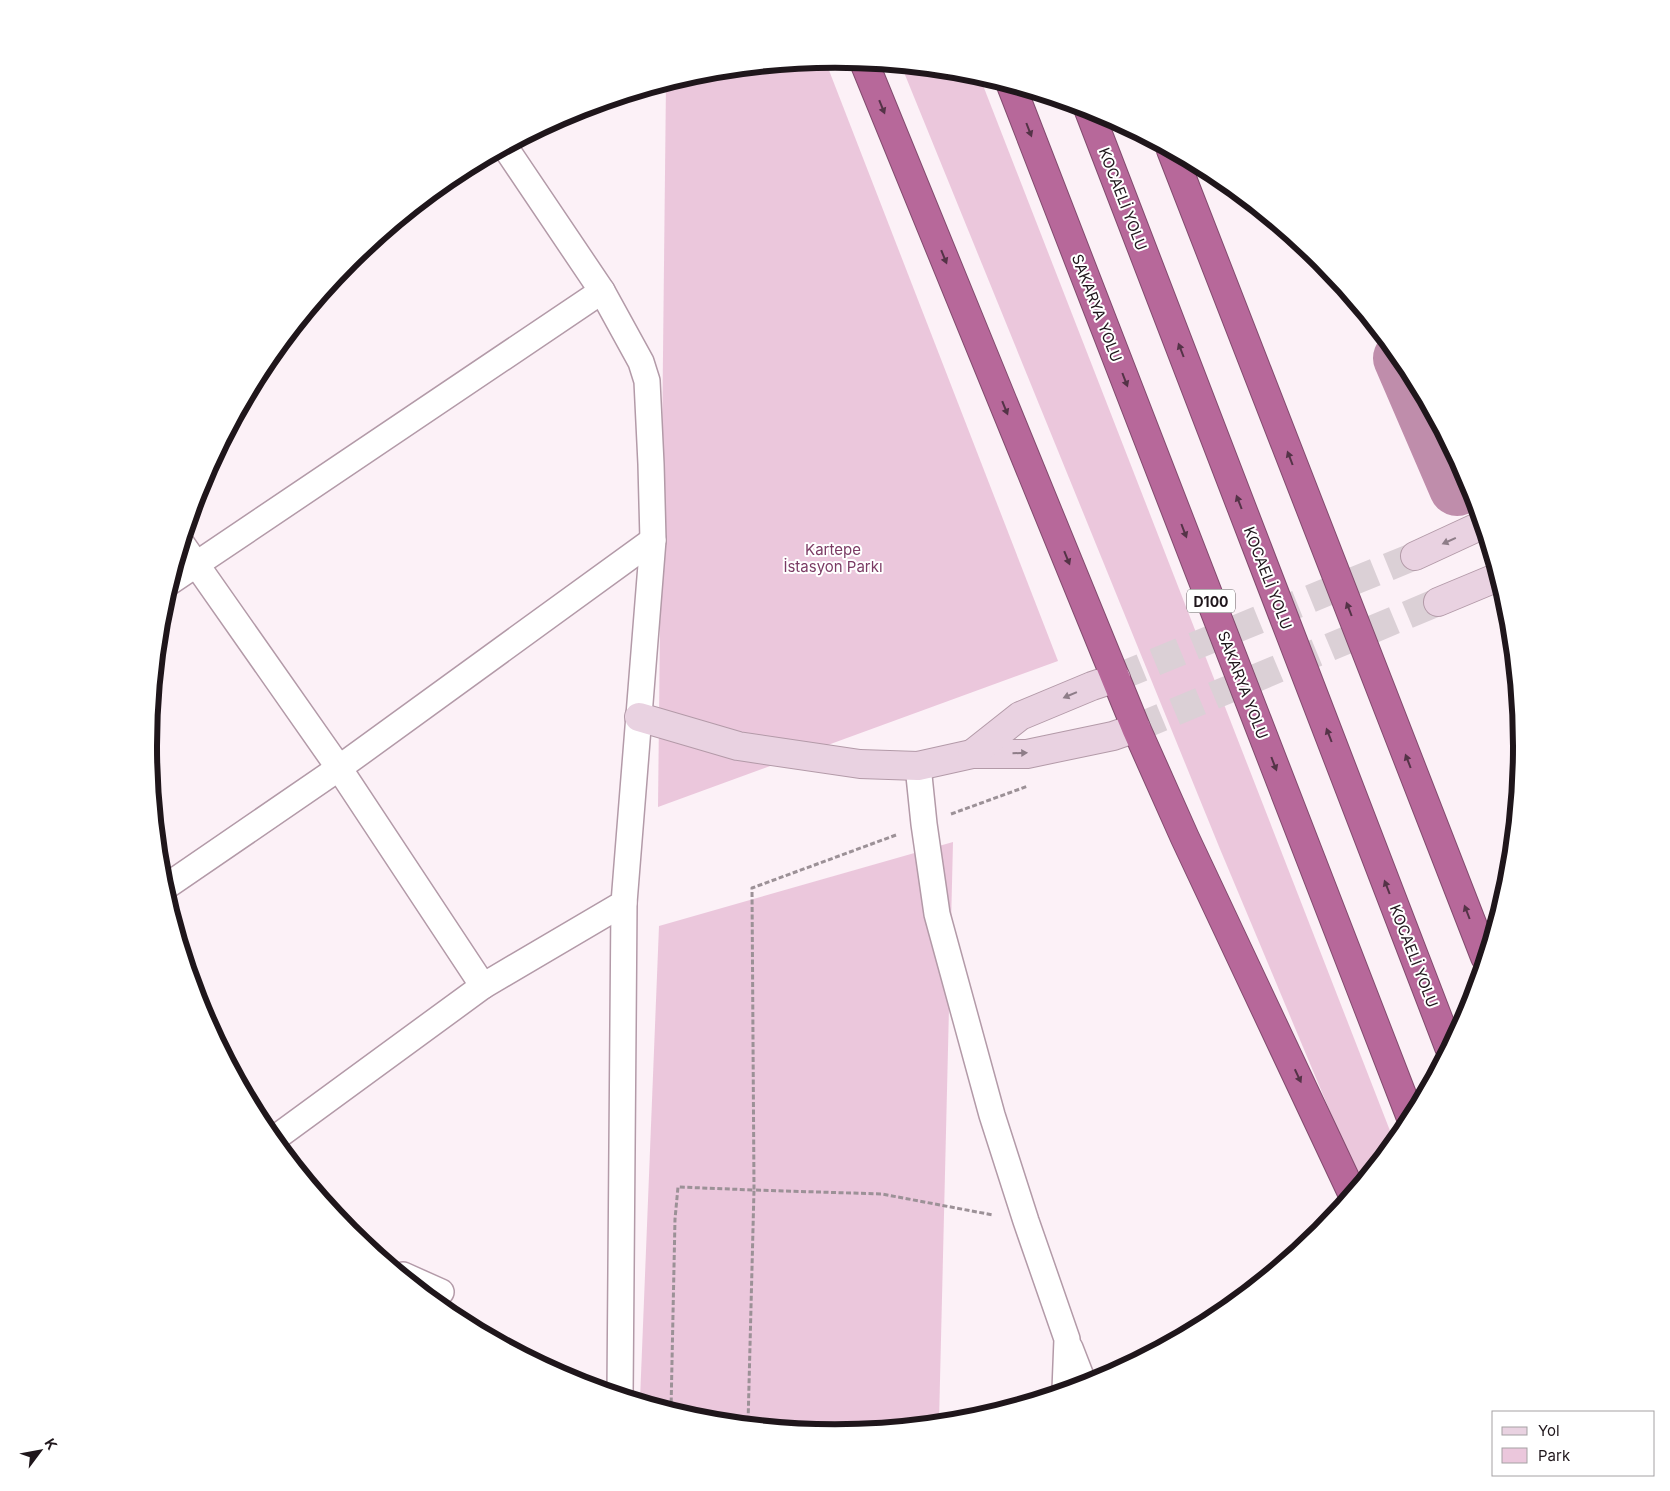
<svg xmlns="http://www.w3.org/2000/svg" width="1670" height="1491" font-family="Inter,sans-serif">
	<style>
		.green { fill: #ebc7dc }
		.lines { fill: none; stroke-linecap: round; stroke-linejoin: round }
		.river { stroke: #bf8dab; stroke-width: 56 }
		.secondary-tunnel { stroke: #dbd0d6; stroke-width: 28; stroke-dasharray: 28 14; stroke-linecap: butt }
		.street-casing { stroke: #b39aa8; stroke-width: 28 }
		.secondary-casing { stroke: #b39aa8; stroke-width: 30 }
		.highway-casing { stroke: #824b6e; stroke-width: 30 }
		.path { stroke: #9c9197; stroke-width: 3; stroke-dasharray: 5 2.5; stroke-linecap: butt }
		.street { stroke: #fff; stroke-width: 25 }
		.secondary { stroke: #e9d2e1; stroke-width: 28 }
		.highway { stroke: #b7689a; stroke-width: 28 }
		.oneway { fill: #543347 }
		.oneway2 { fill: #8e7d88 }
		.labels { text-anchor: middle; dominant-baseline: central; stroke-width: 4; stroke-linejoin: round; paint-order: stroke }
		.shield { fill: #fff; stroke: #625c5f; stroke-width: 1 }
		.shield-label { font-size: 14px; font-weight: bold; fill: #1f161b }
		.street-label { font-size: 15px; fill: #1f161b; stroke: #fff }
		.park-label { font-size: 15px; fill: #7b3b64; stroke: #fff }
		.rim { fill: none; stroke: #1f161b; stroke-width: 6 }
	</style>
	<rect width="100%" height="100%" fill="#fcf1f7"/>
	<!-- green -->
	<g class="green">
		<polygon points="825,60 1058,661 658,807 666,83 701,72"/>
		<polygon points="901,65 969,72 979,75 1394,1141 1360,1183 1220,849"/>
		<polygon points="953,842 939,1422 835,1432 701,1419 640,1400 659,926"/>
	</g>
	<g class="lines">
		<!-- river -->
		<polyline class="river" points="1401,358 1457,488"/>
		<!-- secondary-tunnel -->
		<g class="secondary-tunnel">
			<polyline points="1116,678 1415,556"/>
			<polyline points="1136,728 1438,602"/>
		</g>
		<defs>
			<g id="street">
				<polyline points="182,544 339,768 483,986"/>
				<polyline points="170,582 602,291"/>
				<polyline points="918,766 924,824 937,914 992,1115 1026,1221 1067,1339 1065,1390"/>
				<polyline points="164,888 339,768 653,540"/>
				<polyline points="274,1139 483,986 624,903 653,540 651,464 647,381 641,362 602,291 505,147"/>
				<polyline points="403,1275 441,1292"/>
				<polyline points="1070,1348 1084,1384"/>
				<polyline points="620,1394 624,903"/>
			</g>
			<g id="secondary">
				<polyline points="1415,556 1482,525"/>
				<polyline points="1438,602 1498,577"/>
				<polyline points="639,717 738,746 860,764 918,766 972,754 1027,754 1113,736 1136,728"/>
				<polyline points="972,754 1020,716 1092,686 1116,678"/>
			</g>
			<g id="highway">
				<polyline points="864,62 1136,728 1185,838 1352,1193"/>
				<polyline points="1011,85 1411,1118"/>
				<polyline points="1088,108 1449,1047"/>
				<polyline points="1171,150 1485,957"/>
			</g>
		</defs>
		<!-- street casing -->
		<use href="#street" class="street-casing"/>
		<!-- secondary casing -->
		<use href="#secondary" class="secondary-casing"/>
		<!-- highway casing -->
		<use href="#highway" class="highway-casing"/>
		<!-- path -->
		<g class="path">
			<polyline points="951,814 1028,786"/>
			<polyline points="896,835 752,888 754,1190 882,1194 993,1215"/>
			<polyline points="671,1410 675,1219 678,1187 754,1190 748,1424"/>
		</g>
		<!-- street -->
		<use href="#street" class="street"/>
		<!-- secondary -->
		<use href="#secondary" class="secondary"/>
		<!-- highway -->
		<use href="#highway" class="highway"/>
	</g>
	<!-- one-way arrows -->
	<defs><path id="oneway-solid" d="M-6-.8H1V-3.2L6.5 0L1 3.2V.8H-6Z" transform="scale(1.25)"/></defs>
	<g class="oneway">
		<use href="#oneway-solid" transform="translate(882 107) rotate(68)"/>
		<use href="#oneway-solid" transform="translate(1029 130) rotate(69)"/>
		<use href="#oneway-solid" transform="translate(944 257) rotate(68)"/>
		<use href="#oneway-solid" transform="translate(1181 350) rotate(-111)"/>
		<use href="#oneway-solid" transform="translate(1125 380) rotate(69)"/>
		<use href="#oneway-solid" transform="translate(1005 408) rotate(68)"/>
		<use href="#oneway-solid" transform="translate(1290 458) rotate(-111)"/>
		<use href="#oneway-solid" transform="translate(1239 502) rotate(-111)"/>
		<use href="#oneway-solid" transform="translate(1184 531) rotate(69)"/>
		<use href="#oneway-solid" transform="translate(1067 558) rotate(68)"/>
		<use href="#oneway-solid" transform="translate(1349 609) rotate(-111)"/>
		<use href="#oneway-solid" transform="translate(1329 735) rotate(-111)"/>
		<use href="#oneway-solid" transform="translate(1408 761) rotate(-111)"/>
		<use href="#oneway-solid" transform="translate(1274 764) rotate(69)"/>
		<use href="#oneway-solid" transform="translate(1387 887) rotate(-111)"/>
		<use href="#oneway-solid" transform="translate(1467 912) rotate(-111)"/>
		<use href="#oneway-solid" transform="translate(1298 1076) rotate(65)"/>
	</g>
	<g class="oneway2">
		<use href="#oneway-solid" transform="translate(1449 541) rotate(156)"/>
		<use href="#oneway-solid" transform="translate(1070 695) rotate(157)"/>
		<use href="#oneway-solid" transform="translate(1020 753) rotate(-2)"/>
	</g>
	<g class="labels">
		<!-- shield labels -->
		<rect class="shield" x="1187" y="589.5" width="48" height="23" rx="4"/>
		<g class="shield-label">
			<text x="1211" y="601">D100</text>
		</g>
		<!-- street labels -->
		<g class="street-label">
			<text transform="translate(1123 199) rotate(69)">KOCAELİ YOLU</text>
			<text transform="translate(1097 308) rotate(69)">SAKARYA YOLU</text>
			<text transform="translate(1268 578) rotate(69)">KOCAELİ YOLU</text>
			<text transform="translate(1243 685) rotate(69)">SAKARYA YOLU</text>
			<text transform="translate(1414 956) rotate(69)">KOCAELİ YOLU</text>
		</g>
		<!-- park labels -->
		<g class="park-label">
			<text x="833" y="549">Kartepe<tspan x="833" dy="17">İstasyon Parkı</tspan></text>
		</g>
	</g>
	<!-- crop -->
	<path d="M0 0H1670V1491H0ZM157 746a678 678 0 1 1 1356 0a678 678 0 1 1-1356 0Z" fill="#fff" fill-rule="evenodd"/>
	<path class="rim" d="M157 746a678 678 0 1 1 1356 0a678 678 0 1 1-1356 0Z"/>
	<!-- legend -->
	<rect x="1492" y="1411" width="162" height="65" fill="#ffffff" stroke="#a5a2a4"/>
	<rect x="1502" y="1427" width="25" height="8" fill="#e9d2e1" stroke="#a5a2a4"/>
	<text x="1538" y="1436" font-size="15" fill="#1f161b">Yol</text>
	<rect x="1502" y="1448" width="25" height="15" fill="#ebc7dc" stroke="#a5a2a4"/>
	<text x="1538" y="1461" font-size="15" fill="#1f161b">Park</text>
	<!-- north arrow -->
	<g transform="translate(40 1451) rotate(58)" stroke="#ffffff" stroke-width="4" paint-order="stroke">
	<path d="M0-4L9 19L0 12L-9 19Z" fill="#1f161b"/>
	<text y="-8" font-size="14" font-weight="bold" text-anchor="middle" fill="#1f161b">K</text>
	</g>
</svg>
